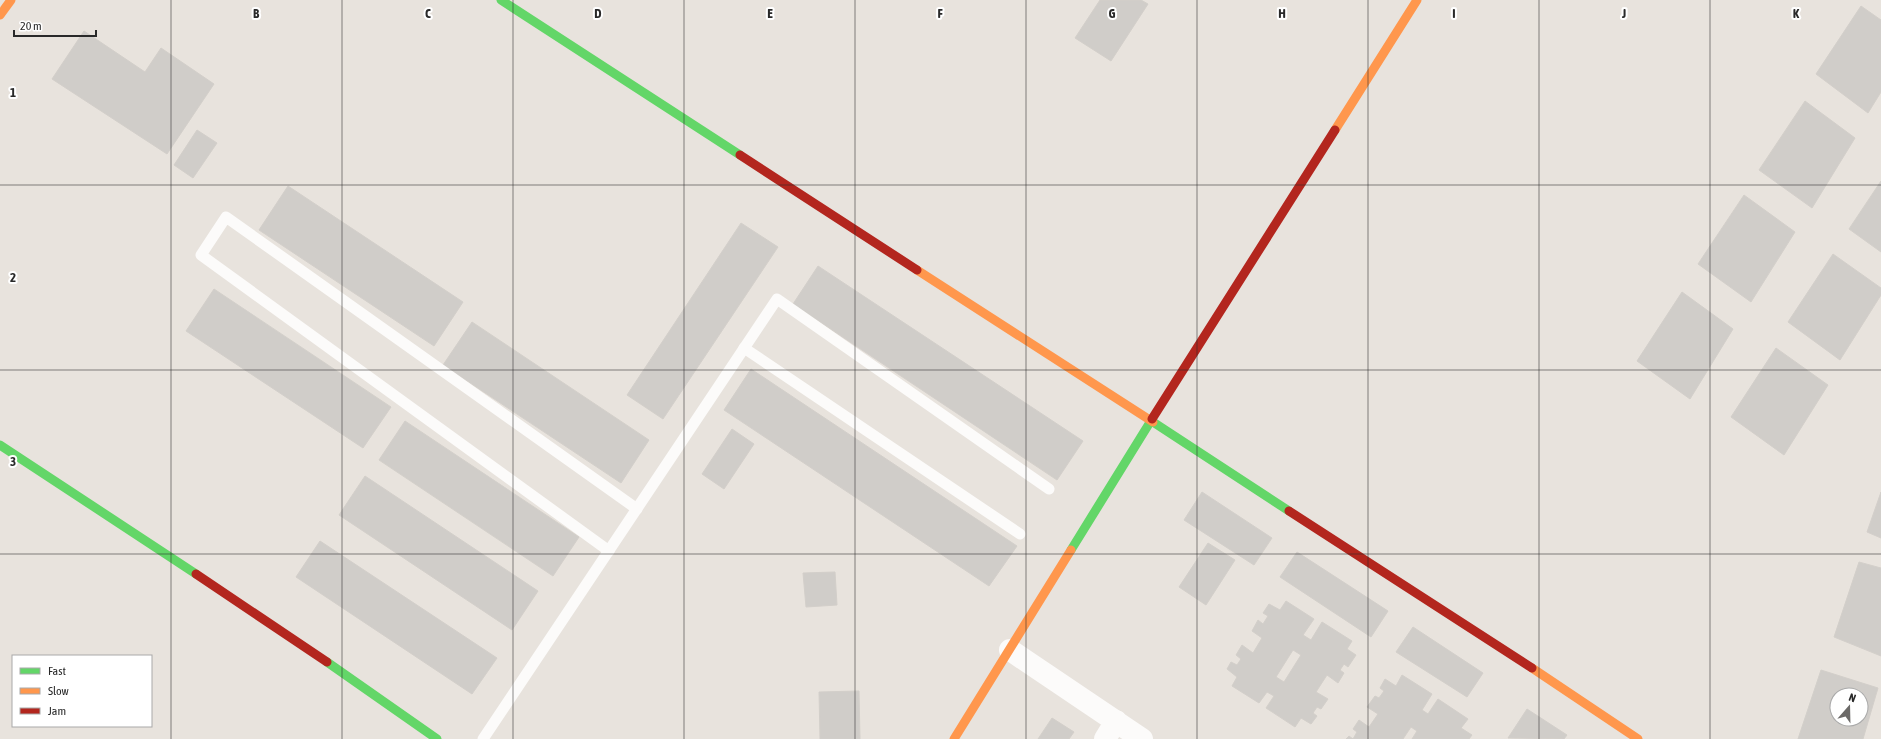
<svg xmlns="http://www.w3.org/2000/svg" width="1881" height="739" font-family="'Asap Condensed',sans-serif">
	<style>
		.building { fill: #d0cdc9; stroke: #d3cfca; fill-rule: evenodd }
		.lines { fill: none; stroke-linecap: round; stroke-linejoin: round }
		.lane { stroke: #fcfbfa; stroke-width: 11 }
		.street { stroke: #fcfbfa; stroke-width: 22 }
		.fast { stroke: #63d668; stroke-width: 9 }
		.slow { stroke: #ff974d; stroke-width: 9 }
		.jam { stroke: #b3261e; stroke-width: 9 }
		.grid { fill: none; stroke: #292929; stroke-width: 1; stroke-opacity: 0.55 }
		.grid-label { font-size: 13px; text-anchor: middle; font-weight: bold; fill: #292929; stroke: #fff; stroke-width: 4; stroke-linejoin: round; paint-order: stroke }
	</style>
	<rect width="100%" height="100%" fill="#e8e3dd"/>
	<!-- building -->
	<g class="building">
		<polygon points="1100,0 1141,0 1148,4 1111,61 1075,38"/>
		<polygon points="1861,6 1881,20 1881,92 1868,113 1816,74"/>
		<polygon points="84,31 145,72 161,48 214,84 167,154 52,79"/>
		<polygon points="1805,101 1855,138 1812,208 1759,170"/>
		<polygon points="197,130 217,143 193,178 174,165"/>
		<polygon points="1881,181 1881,252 1849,229"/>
		<polygon points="288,186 463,302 434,346 259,230"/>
		<polygon points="1744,195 1795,232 1751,302 1698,264"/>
		<polygon points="741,223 778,247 663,419 627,395"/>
		<polygon points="1833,254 1881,288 1881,295 1840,360 1788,322"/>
		<polygon points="818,266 1083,441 1057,480 793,304"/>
		<polygon points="214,289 391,407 363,448 186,331"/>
		<polygon points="1682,292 1733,329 1690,399 1637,361"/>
		<polygon points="472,322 649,440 621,483 443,365"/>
		<polygon points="1776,348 1828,385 1784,455 1731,417"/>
		<polygon points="751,369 1017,546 989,586 724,410"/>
		<polygon points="405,421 579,537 553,576 379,460"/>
		<polygon points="732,429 754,444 724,489 702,474"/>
		<polygon points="365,476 538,591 512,630 339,515"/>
		<polygon points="1202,492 1272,538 1254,565 1184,520"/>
		<polygon points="1881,492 1881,538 1867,532"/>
		<polygon points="320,541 497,658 472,694 296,577"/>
		<polygon points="1208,543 1235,560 1206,605 1179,587"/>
		<polygon points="1297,552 1388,611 1371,637 1280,577"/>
		<polygon points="1859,562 1881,568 1881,656 1834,637"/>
		<polygon points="835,572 837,605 806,607 803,573"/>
		<path d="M 1286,601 L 1314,619 L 1303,635 L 1311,640 L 1322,622 L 1352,641 L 1347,649 L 1356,655 L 1348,667 L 1344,664 L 1340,670 L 1344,673 L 1338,683 L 1327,675 L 1316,692 L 1328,699 L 1321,709 L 1317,707 L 1313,713 L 1317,716 L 1311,724 L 1301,718 L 1295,727 L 1266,708 L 1274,696 L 1267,692 L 1259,703 L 1232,686 L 1237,677 L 1227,669 L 1231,662 L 1237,665 L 1241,659 L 1236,655 L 1242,645 L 1253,653 L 1262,638 L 1252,631 L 1258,620 L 1263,624 L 1268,616 L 1263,613 L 1269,604 L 1280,610 ZM 1293,650 L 1301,655 L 1284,682 L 1276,677 Z"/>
		<polygon points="1413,627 1483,673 1467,697 1396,652"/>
		<path d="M 1821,670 L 1878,688 L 1863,739 L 1798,739 ZM 1837,695 L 1861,695 L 1861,719 L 1837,719 Z"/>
		<polygon points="1402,675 1432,694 1422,710 1428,714 1438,699 1468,719 1461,728 1472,735 1469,739 1412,739 1417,731 1411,727 1403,739 1346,739 1349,736 1353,739 1357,732 1353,729 1359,720 1369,727 1378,714 1367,707 1375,696 1379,698 1384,691 1380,688 1385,679 1396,686"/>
		<polygon points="859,691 860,739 820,739 819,692"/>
		<polygon points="1527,709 1567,735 1564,739 1508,738"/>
		<polygon points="1052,718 1074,732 1069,739 1038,739"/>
	</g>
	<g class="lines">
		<!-- lane -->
		<g class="lane">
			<polyline points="744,348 1020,534"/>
			<polyline points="609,551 201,255 226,217 637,509"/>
			<polyline points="483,739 777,299 1049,489"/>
		</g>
		<!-- street -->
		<g class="street">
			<polyline points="1010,650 1142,739"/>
			<polyline points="1105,739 1116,721"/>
		</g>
		<!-- fast -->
		<g class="fast">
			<polyline points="501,0 740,155"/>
			<polyline points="1153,422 1289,511"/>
			<polyline points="0,445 196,574"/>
			<polyline points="1071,550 1152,419"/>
			<polyline points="327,662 437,739"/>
		</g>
		<!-- slow -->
		<g class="slow">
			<polyline points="0,15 11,0"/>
			<polyline points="1335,130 1417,0"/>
			<polyline points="917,270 1153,422"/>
			<polyline points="1532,668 1638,739"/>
			<polyline points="954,739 1071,550"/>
		</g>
		<!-- jam -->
		<g class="jam">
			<polyline points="740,155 917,270"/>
			<polyline points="1152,419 1335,130"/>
			<polyline points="1289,511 1532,668"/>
			<polyline points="196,574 327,662"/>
		</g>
	</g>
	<!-- grid -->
	<path class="grid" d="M 171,0 L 171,739M 342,0 L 342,739M 513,0 L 513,739M 684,0 L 684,739M 855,0 L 855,739M 1026,0 L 1026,739M 1197,0 L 1197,739M 1368,0 L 1368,739M 1539,0 L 1539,739M 1710,0 L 1710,739M 0,185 L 1881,185M 0,370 L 1881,370M 0,554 L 1881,554"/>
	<g class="grid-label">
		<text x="256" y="18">B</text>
		<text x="428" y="18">C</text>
		<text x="598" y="18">D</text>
		<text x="770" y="18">E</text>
		<text x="940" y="18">F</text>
		<text x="1112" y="18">G</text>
		<text x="1282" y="18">H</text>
		<text x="1454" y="18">I</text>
		<text x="1624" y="18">J</text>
		<text x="1796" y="18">K</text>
		<text x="13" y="97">1</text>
		<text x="13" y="282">2</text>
		<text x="13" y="466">3</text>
	</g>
	<!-- legend -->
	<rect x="12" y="655" width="140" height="72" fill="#ffffff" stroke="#a9a9a9"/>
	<rect x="20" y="668" width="20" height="6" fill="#63d668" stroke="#a9a9a9"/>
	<text x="48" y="675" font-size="12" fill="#292929">Fast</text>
	<rect x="20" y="688" width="20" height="6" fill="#ff974d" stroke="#a9a9a9"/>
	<text x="48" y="695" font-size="12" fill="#292929">Slow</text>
	<rect x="20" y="708" width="20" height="6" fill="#b3261e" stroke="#a9a9a9"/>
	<text x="48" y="715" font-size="12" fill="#292929">Jam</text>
	<!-- north arrow -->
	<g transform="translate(1849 707) rotate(20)"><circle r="19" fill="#ffffff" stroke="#a9a9a9"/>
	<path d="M0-3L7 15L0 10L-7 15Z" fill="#6c6a68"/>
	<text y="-6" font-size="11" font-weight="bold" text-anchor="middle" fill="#292929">N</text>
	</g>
	<!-- scale -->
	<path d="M14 30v6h82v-6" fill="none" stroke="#292929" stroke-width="2"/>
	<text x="20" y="30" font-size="12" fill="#292929" stroke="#ffffff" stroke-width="3" paint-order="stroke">20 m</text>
</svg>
